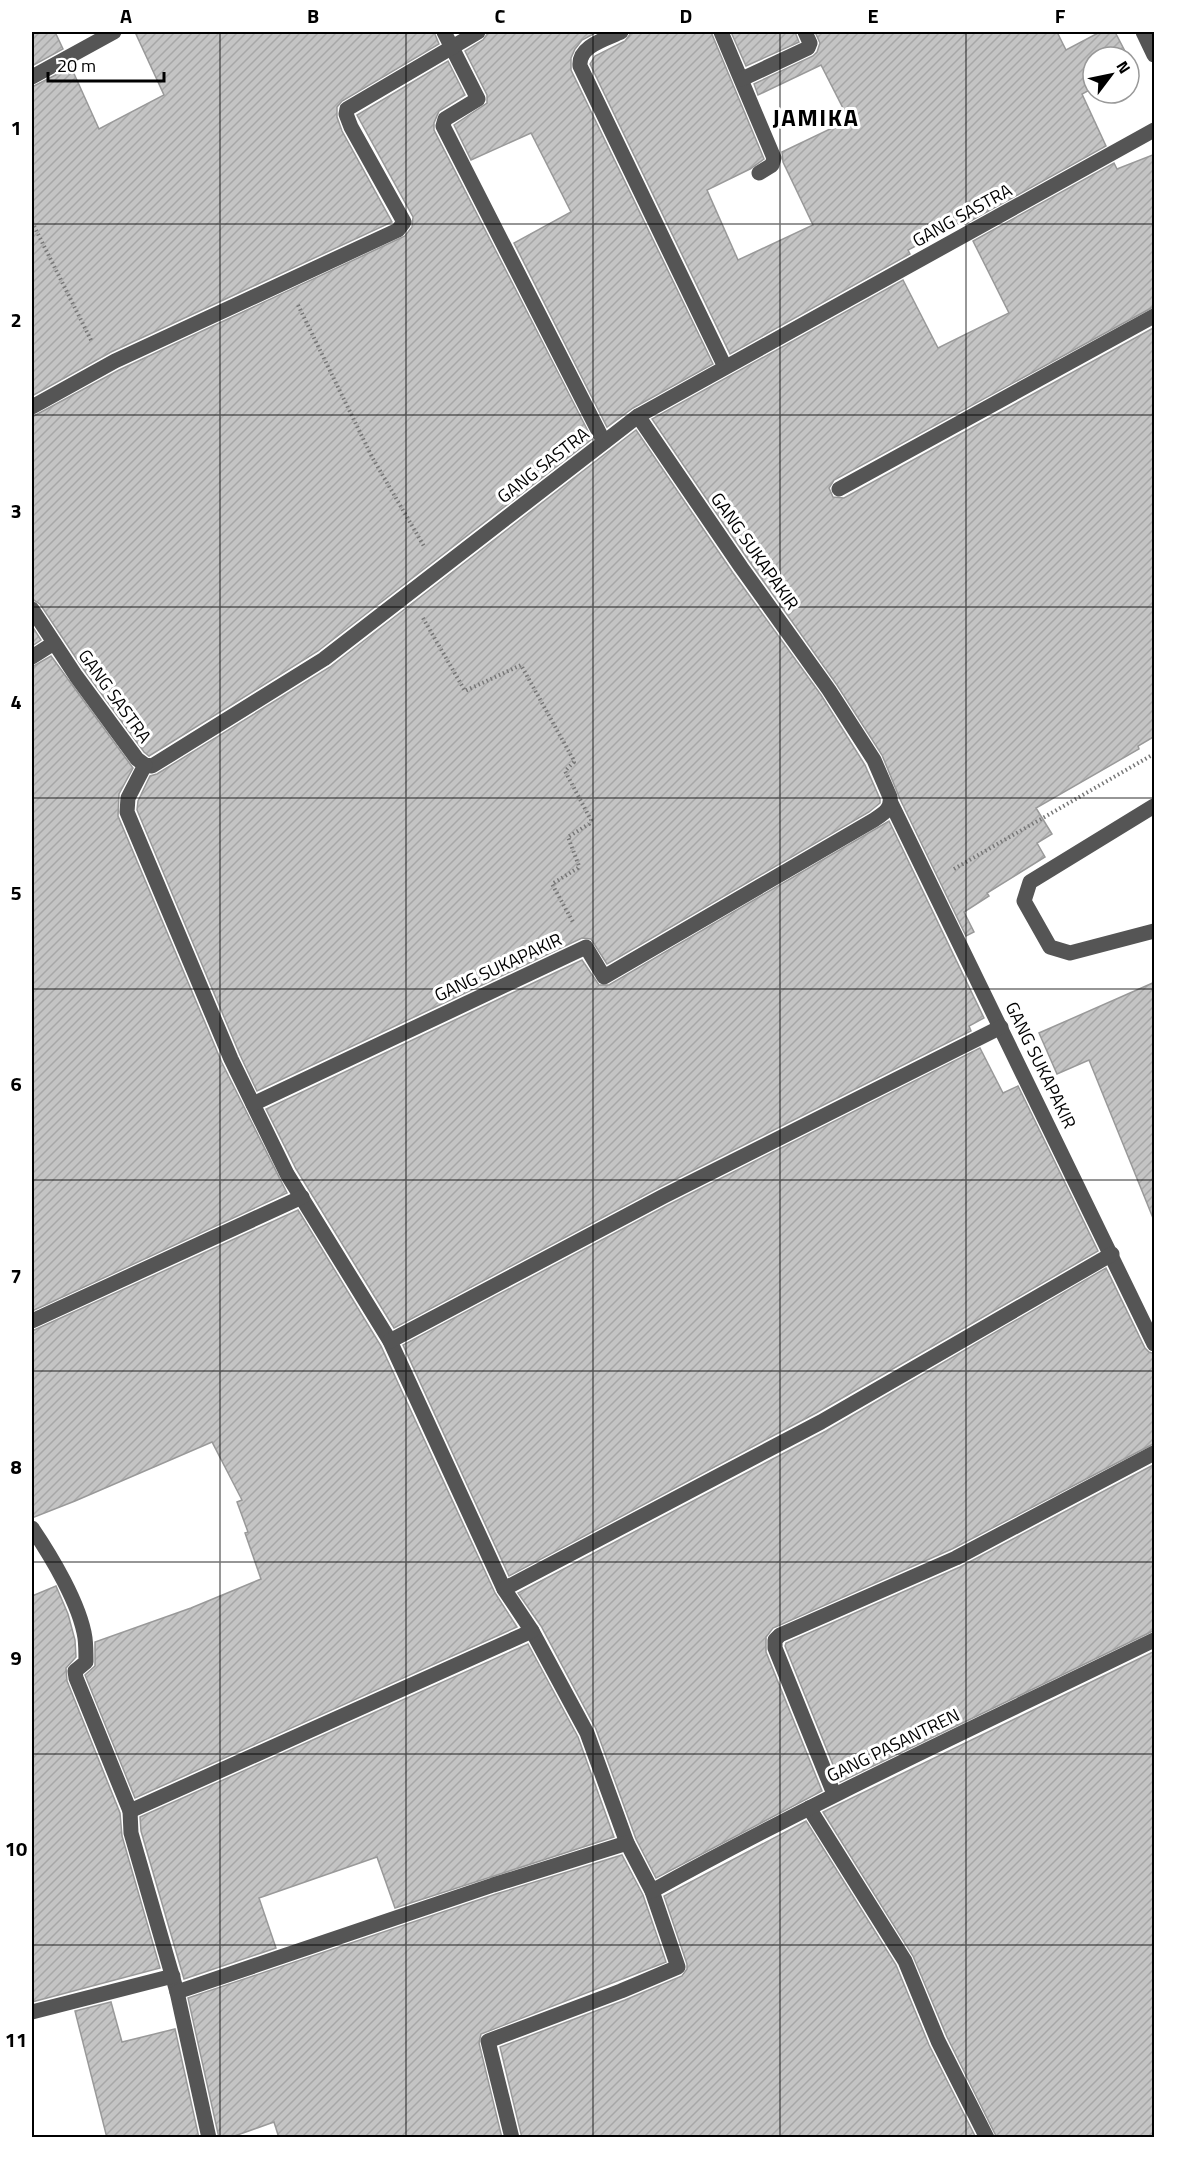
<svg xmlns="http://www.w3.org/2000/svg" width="1186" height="2169" font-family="'Titillium Web',sans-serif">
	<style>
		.building { fill: url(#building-hatch); stroke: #999; stroke-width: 1.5 }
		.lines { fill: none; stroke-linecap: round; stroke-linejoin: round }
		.path { stroke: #777; stroke-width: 4; stroke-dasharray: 1.5 3; stroke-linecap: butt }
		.minor { stroke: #555; stroke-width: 15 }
		.grid { fill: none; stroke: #000; stroke-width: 1.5; stroke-opacity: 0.55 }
		.labels { text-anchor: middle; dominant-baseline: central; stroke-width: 6; stroke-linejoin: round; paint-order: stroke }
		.street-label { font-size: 18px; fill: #000; stroke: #fff }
		.district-label { font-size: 24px; font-weight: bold; letter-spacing: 1.5px; fill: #000; stroke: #fff }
		.neatline { fill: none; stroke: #000; stroke-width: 2 }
		.grid-label { font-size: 20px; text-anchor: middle; font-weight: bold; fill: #000 }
	</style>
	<defs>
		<pattern id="building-hatch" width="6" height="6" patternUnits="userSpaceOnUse" patternTransform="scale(1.5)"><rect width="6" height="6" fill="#c4c4c4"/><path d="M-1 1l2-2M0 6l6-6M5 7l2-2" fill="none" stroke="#a7a7a7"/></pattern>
	</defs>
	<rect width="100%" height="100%" fill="#fff"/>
	<!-- building -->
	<g class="building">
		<polygon points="32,32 55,32 63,49 32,66"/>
		<polygon points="135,32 434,32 439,44 342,101 337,107 337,117 342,131 392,222 111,352 32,396 32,87 71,67 99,129 164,95"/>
		<polygon points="731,32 795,32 799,42 746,66"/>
		<polygon points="488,33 597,32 582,40 575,49 571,58 571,70 713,364 633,408 607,427 514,243 571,212 531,133 471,160 454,125 487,103 487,95 465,51 483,40"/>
		<polygon points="631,33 711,32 764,159 750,169 707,190 738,260 813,225 783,162 782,152 849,120 821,65 758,95 754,84 813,56 817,52 820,43 815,32 1057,32 1066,50 1100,32 1115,32 1128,57 1093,57 1093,88 1082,94 1106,146 965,224 963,221 908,250 910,254 730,354 590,64 595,56 625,41"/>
		<polygon points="448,61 465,95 439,111 434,123 434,130 592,439 318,651 149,756 144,752 84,670 40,604 32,599 32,417 119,370 405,236 412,227 413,217 357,115"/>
		<polygon points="1155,154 1155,306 834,480 829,488 833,497 844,498 1155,327 1155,736 1138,746 1139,749 1036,808 1052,834 1037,843 1045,857 987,893 989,896 964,912 974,932 966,936 900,799 882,755 837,685 749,561 652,419 903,280 938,348 1009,313 973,241 1114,163 1117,169"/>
		<polygon points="636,430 733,573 821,695 865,765 880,799 880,803 869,812 607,964 591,939 582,938 257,1091 240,1055 137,810 138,801 150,776 157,774 330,667"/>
		<polygon points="32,626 41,640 32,646"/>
		<polygon points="51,656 133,768 119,794 118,816 222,1063 287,1193 32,1311 32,667"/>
		<polygon points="889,821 984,1018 969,1026 971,1031 660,1187 394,1328 296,1169 266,1109 582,960 599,985 609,985"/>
		<polygon points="1155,982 1155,1218 1153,1218 1089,1060 1057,1074 1039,1033"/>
		<polygon points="980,1048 1003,1093 1018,1086 1098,1251 816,1413 509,1576 403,1345 668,1205"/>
		<polygon points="298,1210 381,1346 495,1593 517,1627 135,1798 85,1675 95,1666 95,1642 191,1608 261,1579 245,1533 248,1532 237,1502 242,1500 212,1442 75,1501 32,1518 32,1331"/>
		<polygon points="1106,1268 1145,1348 1149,1352 1155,1354 1155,1443 952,1549 773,1628 766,1637 766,1652 822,1791 656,1878 636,1839 596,1729 541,1626 518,1593 826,1431"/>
		<polygon points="1155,1464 1155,1630 840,1782 785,1646 786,1643 960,1567"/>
		<polygon points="56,1586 68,1614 75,1640 76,1657 66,1668 67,1681 120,1813 122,1836 160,1968 32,2002 32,1596"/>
		<polygon points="528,1644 578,1737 614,1837 395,1908 377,1857 259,1898 276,1948 184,1979 141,1831 140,1817"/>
		<polygon points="1155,1651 1155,2138 997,2138 947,2037 913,1956 823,1812"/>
		<polygon points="806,1821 896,1965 929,2045 976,2138 522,2138 500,2047 625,2000 682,1976 687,1969 687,1964 664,1896"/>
		<polygon points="622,1855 643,1895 666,1962 481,2034 479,2043 502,2138 279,2138 274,2122 229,2138 219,2138 188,1998 496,1894"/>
		<polygon points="111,2002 122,2042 175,2029 199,2138 107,2138 75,2011"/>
	</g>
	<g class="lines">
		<!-- path -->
		<g class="path">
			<polyline points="32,222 92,342"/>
			<polyline points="298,305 372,457 425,548"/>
			<polyline points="423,618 465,691 521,665 573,759 574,762 565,771 591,820 589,824 568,837 579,866 578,868 552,884 574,924"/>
			<polyline points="954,869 1154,754"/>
		</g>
		<!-- minor -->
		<g class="minor">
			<polyline points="444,32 478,99 445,119 443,126 604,442"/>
			<path d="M 621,32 C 606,39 578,46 580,66 L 725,367"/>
			<polyline points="721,32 774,158 772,165 759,173"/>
			<polyline points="1143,32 1154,55"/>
			<polyline points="32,77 114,32"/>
			<polyline points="742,79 808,48 810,43 805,32"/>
			<polyline points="32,407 115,361 398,230 404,222 351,127 346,114 347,109 478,32"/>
			<polyline points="839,489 1154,316"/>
			<polyline points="32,609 76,676 137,759 145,765 152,766 324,659 638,416 1154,130"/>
			<polyline points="32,657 54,643"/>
			<polyline points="145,765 128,798 127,812 231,1059 287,1174 390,1341 504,1589 532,1631 587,1733 627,1843 652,1891 678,1967 621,1991 488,2041 512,2138"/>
			<polyline points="891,803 1154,1344"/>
			<polyline points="1154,806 1030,882 1024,901 1050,947 1070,953 1154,931"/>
			<path d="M 253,1104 L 586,947 L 604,977 L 874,820 C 883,814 892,809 890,797 L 874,760 L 829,690 L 741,567 L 638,416"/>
			<polyline points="32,1321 302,1197"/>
			<polyline points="390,1341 664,1196 1001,1027"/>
			<path d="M 32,1528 C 51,1556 80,1604 85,1638 C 86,1646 86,1654 86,1662 L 75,1671 L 76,1678 L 130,1811 L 131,1833 L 177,1992 L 209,2138"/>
			<polyline points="504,1589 821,1422 1112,1254"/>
			<polyline points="834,1794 775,1648 775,1640 780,1635 956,1558 1154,1453"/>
			<polyline points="809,1808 905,1961 938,2041 987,2138"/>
			<polyline points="130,1811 532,1631"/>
			<path d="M 652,1891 C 816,1800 986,1722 1154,1640"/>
			<polyline points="177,1992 493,1885 627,1843"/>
			<polyline points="32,2012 173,1976"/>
		</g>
	</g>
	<!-- grid -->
	<path class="grid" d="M 220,32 L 220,2138M 406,32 L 406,2138M 593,32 L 593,2138M 780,32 L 780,2138M 966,32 L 966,2138M 32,224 L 1154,224M 32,415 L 1154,415M 32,607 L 1154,607M 32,798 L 1154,798M 32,989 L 1154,989M 32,1180 L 1154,1180M 32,1371 L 1154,1371M 32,1562 L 1154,1562M 32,1754 L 1154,1754M 32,1945 L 1154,1945"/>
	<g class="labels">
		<!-- street labels -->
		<g class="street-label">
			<text transform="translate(962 215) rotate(-29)">GANG SASTRA</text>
			<text transform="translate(543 465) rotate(-38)">GANG SASTRA</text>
			<text transform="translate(755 551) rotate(55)">GANG SUKAPAKIR</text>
			<text transform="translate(115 696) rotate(54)">GANG SASTRA</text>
			<text transform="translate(498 967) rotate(-25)">GANG SUKAPAKIR</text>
			<text transform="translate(1041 1065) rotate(64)">GANG SUKAPAKIR</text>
			<text transform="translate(893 1745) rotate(-26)">GANG PASANTREN</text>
		</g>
		<!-- district labels -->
		<g class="district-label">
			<text x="816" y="117">JAMIKA</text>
		</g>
	</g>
	<!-- border -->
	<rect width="1186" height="2169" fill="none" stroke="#ffffff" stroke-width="66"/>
	<!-- north arrow -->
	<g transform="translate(1111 75) rotate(58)"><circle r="28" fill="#ffffff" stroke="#999999" stroke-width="1.5"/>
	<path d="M0-4.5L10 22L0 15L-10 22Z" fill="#000000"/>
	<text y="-9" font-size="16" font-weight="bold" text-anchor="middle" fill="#000000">N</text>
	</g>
	<!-- scale -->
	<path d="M48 72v9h116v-9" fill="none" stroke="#000000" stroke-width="3"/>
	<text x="57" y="72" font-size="18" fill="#000000" stroke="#ffffff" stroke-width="4.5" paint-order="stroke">20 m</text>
	<rect x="33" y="33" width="1120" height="2103" class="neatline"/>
	<g class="grid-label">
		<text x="126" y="23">A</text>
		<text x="313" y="23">B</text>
		<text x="500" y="23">C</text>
		<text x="686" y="23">D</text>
		<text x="873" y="23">E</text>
		<text x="1060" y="23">F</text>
		<text x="16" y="135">1</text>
		<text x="16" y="327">2</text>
		<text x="16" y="518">3</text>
		<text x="16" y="709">4</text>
		<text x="16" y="900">5</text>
		<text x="16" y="1091">6</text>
		<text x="16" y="1283">7</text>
		<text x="16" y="1474">8</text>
		<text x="16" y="1665">9</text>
		<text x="16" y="1856">10</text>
		<text x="16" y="2047">11</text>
	</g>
</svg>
